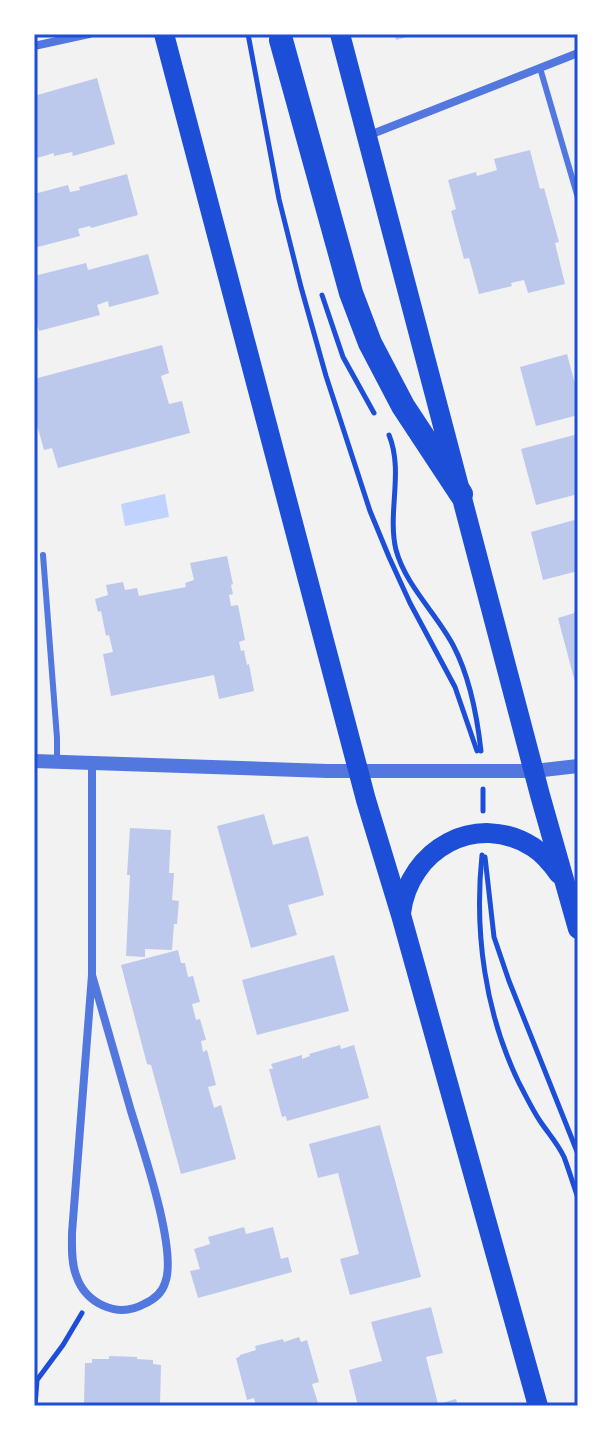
<svg xmlns="http://www.w3.org/2000/svg" width="612" height="1440" font-family="'Work Sans',sans-serif">
	<style>
		.water { fill: #bfd3fe }
		.building { fill: #bdc9ec }
		.lines { fill: none; stroke-linecap: round; stroke-linejoin: round }
		.path { stroke: #1d4ed8; stroke-width: 5 }
		.service { stroke: #5277de; stroke-width: 6 }
		.minor { stroke: #5277de; stroke-width: 8 }
		.tertiary { stroke: #5277de; stroke-width: 14 }
		.primary { stroke: #1d4ed8; stroke-width: 20 }
		.motorway { stroke: #1d4ed8; stroke-width: 24 }
		.neatline { fill: none; stroke: #1d4ed8; stroke-width: 3 }
	</style>
	<rect width="100%" height="100%" fill="#f2f2f2"/>
	<!-- water -->
	<polygon class="water" points="165,494 169,517 125,526 121,504"/>
	<!-- building -->
	<g class="building">
		<polygon points="394,34 415,34 415,35 396,40"/>
		<polygon points="97,78 115,144 73,156 72,152 54,156 54,153 37,158 34,149 34,96"/>
		<polygon points="530,150 540,189 544,188 559,242 555,243 565,284 528,293 524,280 511,283 512,286 479,294 469,258 464,259 451,211 456,209 448,180 476,172 477,176 497,170 494,159"/>
		<polygon points="127,174 138,215 91,228 90,226 78,229 80,236 34,248 34,194 68,185 70,192 80,190 79,187"/>
		<polygon points="148,254 159,294 109,307 108,301 97,305 100,315 39,331 34,314 34,276 86,263 88,270"/>
		<polygon points="162,345 169,373 161,376 169,404 182,401 190,433 58,468 52,448 44,450 34,414 34,379"/>
		<polygon points="567,354 578,395 578,415 536,426 520,367"/>
		<polygon points="578,434 578,494 536,505 521,449"/>
		<polygon points="578,519 578,571 543,580 531,532"/>
		<polygon points="227,556 233,584 231,585 233,594 229,595 231,606 238,605 245,640 239,642 241,651 244,650 247,665 249,664 254,691 219,699 214,675 111,696 103,654 113,652 109,635 106,636 101,611 98,612 95,599 108,595 106,585 123,582 125,590 137,588 139,596 186,587 185,583 194,580 190,563"/>
		<polygon points="578,612 578,690 577,690 558,618"/>
		<polygon points="264,814 273,845 308,836 324,895 288,905 297,935 251,948 217,826"/>
		<polygon points="130,828 171,830 169,873 174,873 172,900 179,901 177,924 174,924 172,950 145,949 145,957 126,956 130,875 127,875"/>
		<polygon points="178,950 181,963 185,963 188,977 193,976 200,1002 192,1004 196,1020 200,1019 206,1040 201,1041 203,1052 207,1050 216,1085 208,1087 214,1108 221,1105 236,1159 181,1174 151,1065 147,1064 121,965"/>
		<polygon points="334,955 349,1011 257,1035 242,980"/>
		<polygon points="340,1045 341,1049 354,1045 369,1098 287,1121 286,1116 282,1117 269,1069 273,1069 271,1064 302,1055 302,1059 310,1056 309,1054"/>
		<polygon points="380,1125 421,1277 350,1295 340,1259 359,1254 338,1173 318,1178 309,1144"/>
		<polygon points="244,1227 246,1234 273,1227 281,1259 288,1257 292,1272 198,1298 190,1271 200,1269 194,1249 210,1244 208,1237"/>
		<polygon points="431,1307 443,1353 426,1357 438,1404 456,1399 458,1406 358,1406 349,1370 382,1361 371,1322"/>
		<polygon points="299,1337 301,1342 307,1340 319,1382 312,1384 319,1406 256,1406 254,1398 247,1400 236,1358 239,1357 240,1355 256,1350 255,1346 283,1339 284,1342"/>
		<polygon points="109,1356 137,1357 137,1359 153,1360 153,1364 161,1365 160,1406 91,1406 91,1404 84,1403 85,1363 92,1363 92,1359 109,1359"/>
	</g>
	<g class="lines">
		<!-- path -->
		<g class="path">
			<polyline points="248,34 279,199 301,287 326,376 370,511 389,557 410,603 455,687 477,751"/>
			<polyline points="322,295 343,357 374,413"/>
			<path d="M 389,435 C 404,472 387,512 396,550 C 406,586 436,613 453,645 C 470,677 477,715 481,751"/>
			<polyline points="483,789 483,811"/>
			<path d="M 482,855 C 474,932 485,1013 519,1083 C 526,1096 532,1109 540,1121 C 548,1133 558,1144 564,1157 C 569,1170 573,1184 578,1198"/>
			<polyline points="485,857 494,937 509,981 578,1154"/>
			<polyline points="35,1406 37,1380 63,1345 82,1313"/>
		</g>
		<!-- service -->
		<g class="service">
			<polyline points="540,68 578,198"/>
			<polyline points="43,555 57,738 57,762"/>
		</g>
		<!-- minor -->
		<g class="minor">
			<polyline points="34,46 89,34"/>
			<polyline points="367,136 578,53"/>
			<path d="M 92,975 C 105,1021 118,1066 131,1111 C 142,1147 178,1251 165,1283 C 162,1293 153,1300 144,1304 C 117,1319 85,1303 76,1275 C 71,1262 72,1246 72,1233 L 92,975 L 92,764"/>
		</g>
		<!-- tertiary -->
		<polyline class="tertiary" points="34,761 327,771 534,771 578,766"/>
		<!-- primary -->
		<g class="primary">
			<polyline points="164,34 366,800 401,915 538,1406"/>
			<polyline points="340,34 540,795 578,929"/>
			<path d="M 401,913 C 409,849 476,811 533,847 C 544,854 552,864 559,874"/>
		</g>
		<!-- motorway -->
		<polyline class="motorway" points="281,40 351,293 370,343 403,406 461,494"/>
	</g>
	<!-- border -->
	<rect width="612" height="1440" fill="none" stroke="#ffffff" stroke-width="72"/>
	<rect x="36" y="36" width="540" height="1368" class="neatline"/>
</svg>
